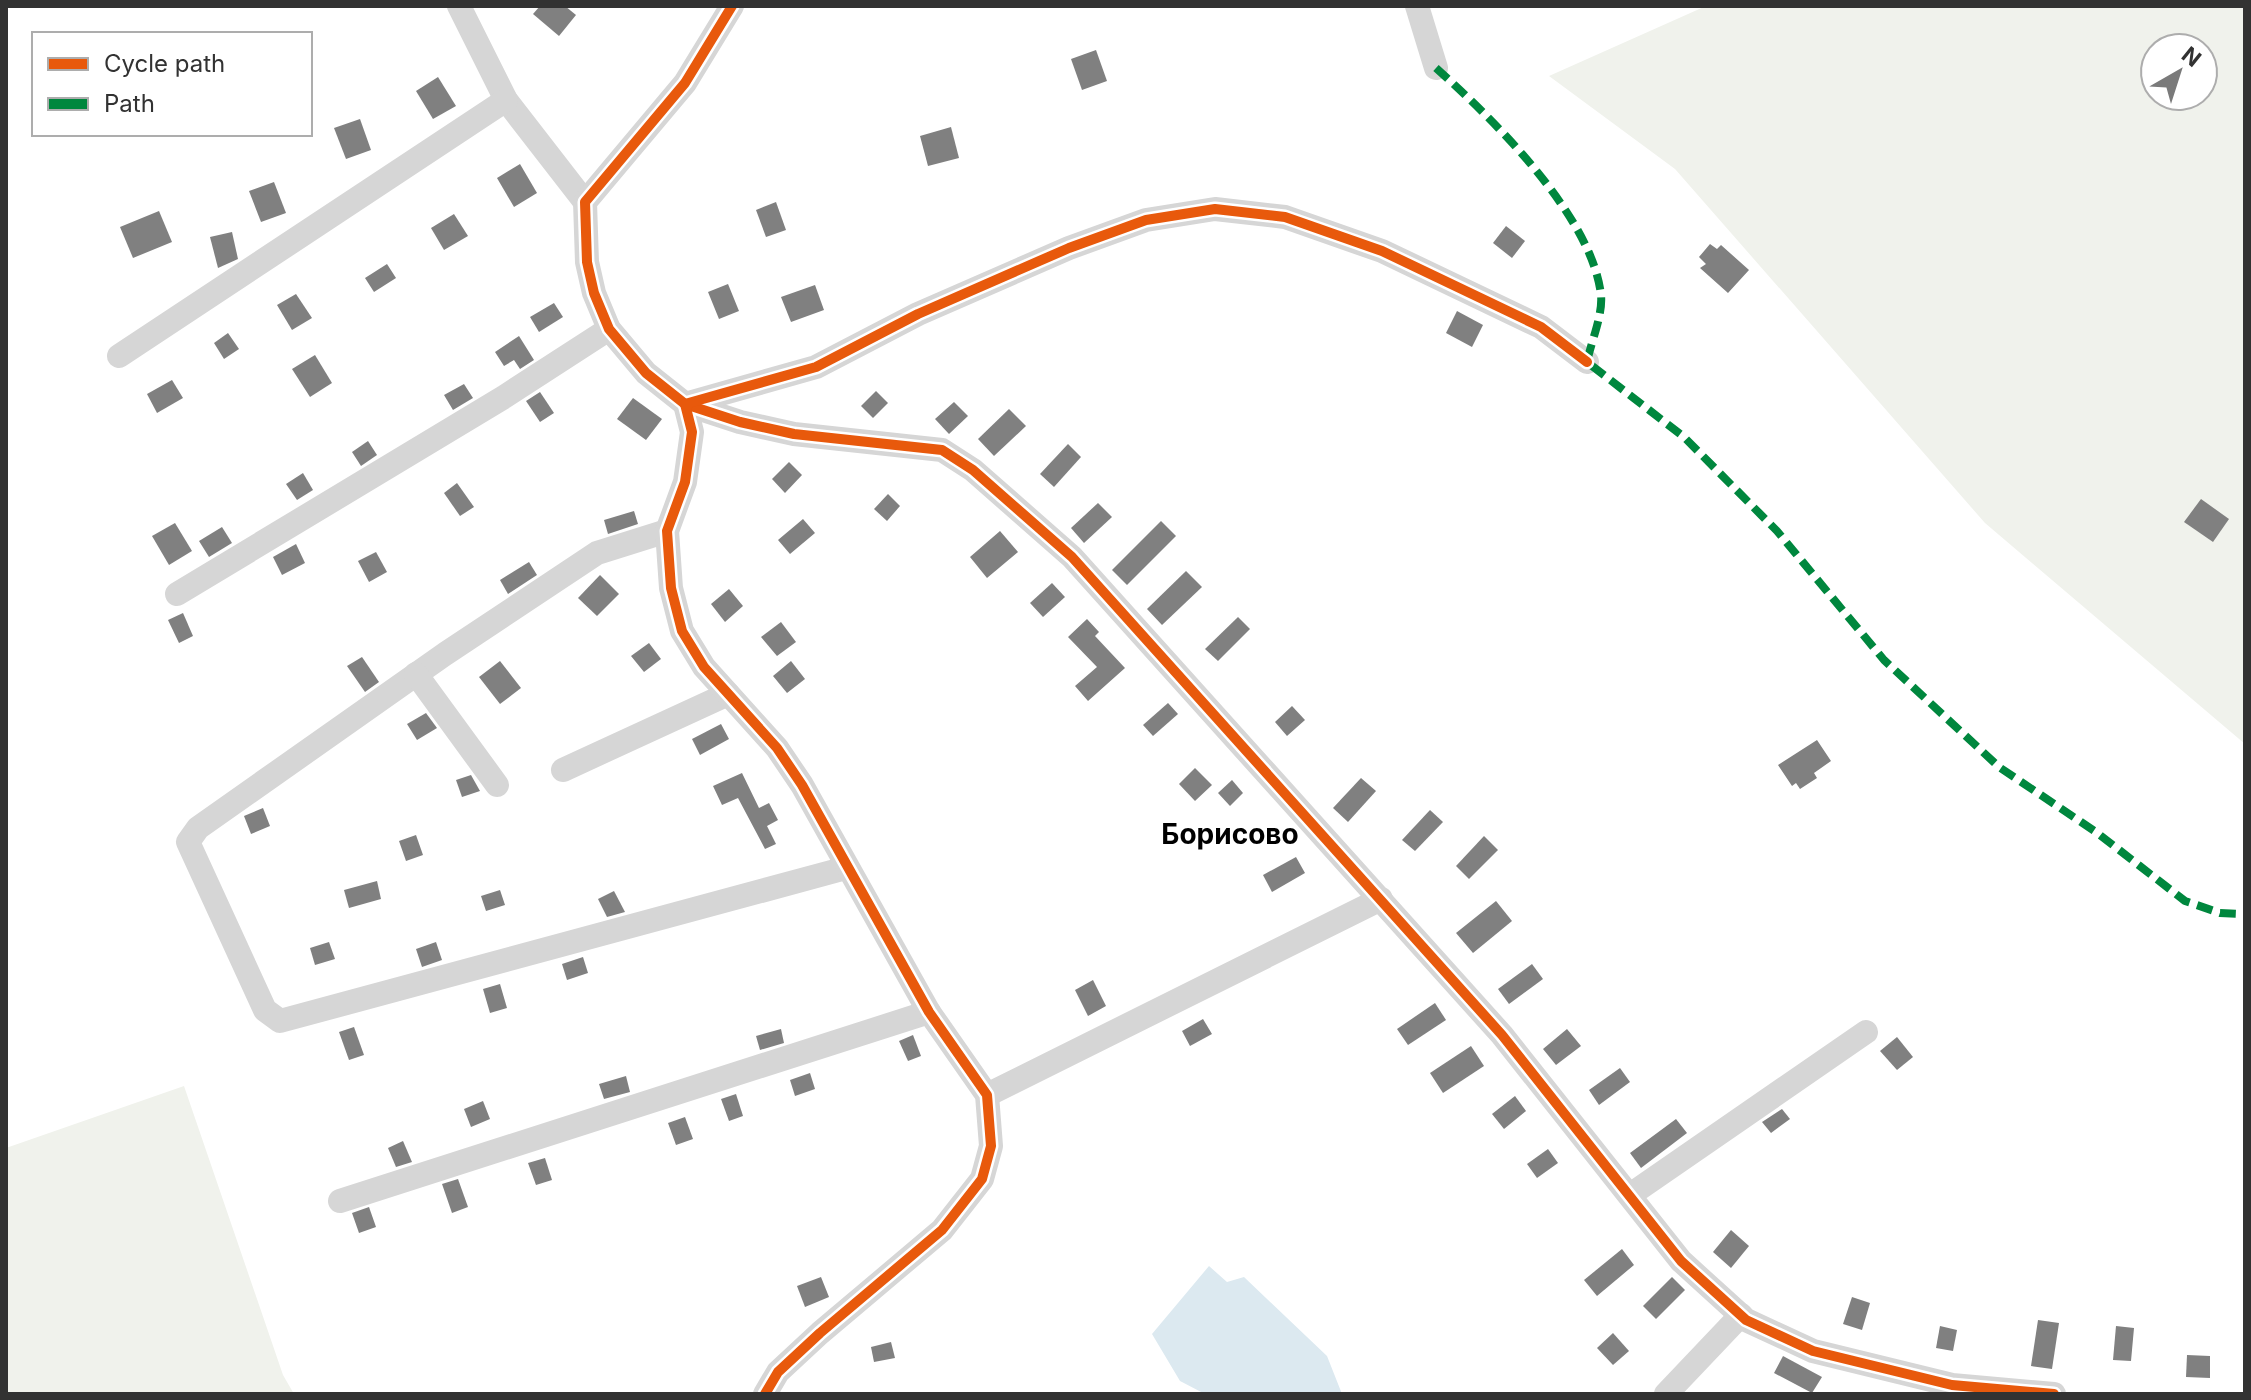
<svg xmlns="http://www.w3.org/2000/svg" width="2251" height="1400" font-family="Inter,sans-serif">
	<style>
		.green { fill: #f0f2ec; fill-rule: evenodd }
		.water { fill: #dce9f0 }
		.building { fill: #808080 }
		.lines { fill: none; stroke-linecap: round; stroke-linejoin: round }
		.minor { stroke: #d6d6d6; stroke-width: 24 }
		.quiet { stroke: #00873e; stroke-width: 8; stroke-dasharray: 16 8; stroke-linecap: butt }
		.cycleway-casing { stroke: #fff; stroke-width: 15 }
		.cycleway { stroke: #e8590c; stroke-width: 10 }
		.labels { text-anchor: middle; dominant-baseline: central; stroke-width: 8; stroke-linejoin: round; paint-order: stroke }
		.quarter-label { font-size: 28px; font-weight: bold; fill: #000; stroke: #fff }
	</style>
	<rect width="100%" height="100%" fill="#fff"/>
	<!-- green -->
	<g class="green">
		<path d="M 1706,6 L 2245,6 L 2245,744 L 1985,523 L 1675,169 L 1549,76 ZM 2155,48 L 2203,48 L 2203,96 L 2155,96 Z"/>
		<polygon points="184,1086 283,1375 294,1394 6,1394 6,1148"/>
	</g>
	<!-- water -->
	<polygon class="water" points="1209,1266 1227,1282 1244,1277 1327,1356 1342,1394 1205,1394 1180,1381 1152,1334"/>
	<!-- building -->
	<g class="building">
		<polygon points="540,6 565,6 576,15 559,36 533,14"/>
		<polygon points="1096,50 1107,81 1082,90 1071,59"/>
		<polygon points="438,77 456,106 433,119 416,91"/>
		<polygon points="360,119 371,150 346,159 334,128"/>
		<polygon points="951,127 959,158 928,166 920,136"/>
		<polygon points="520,164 537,193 514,207 497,178"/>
		<polygon points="274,182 286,213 261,222 249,191"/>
		<polygon points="776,202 786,230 766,237 756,210"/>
		<polygon points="159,211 172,242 133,258 120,227"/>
		<polygon points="454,214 468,236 444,250 431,228"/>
		<polygon points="1506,226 1525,241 1512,258 1493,243"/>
		<polygon points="232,232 238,259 218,268 210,237"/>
		<polygon points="1710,244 1717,249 1721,245 1749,270 1728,293 1700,268 1706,264 1699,257"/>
		<polygon points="387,264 396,278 374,292 365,278"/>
		<polygon points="728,284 739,311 719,319 708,292"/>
		<polygon points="815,285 824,310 791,322 781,297"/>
		<polygon points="296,294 312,318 292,330 277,305"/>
		<polygon points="554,303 563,317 539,332 530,317"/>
		<polygon points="1457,311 1483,325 1472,347 1446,333"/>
		<polygon points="228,333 239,349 224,359 214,343"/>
		<polygon points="519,336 534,360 520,369 514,360 504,366 495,352"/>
		<polygon points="315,355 332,383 310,397 292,369"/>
		<polygon points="172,380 183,398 157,413 147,394"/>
		<polygon points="464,384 473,398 453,410 444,395"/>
		<polygon points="876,391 888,403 873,418 861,406"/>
		<polygon points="540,392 554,413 540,422 526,401"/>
		<polygon points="633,398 662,419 646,440 617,419"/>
		<polygon points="954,402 968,416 949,434 935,419"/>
		<polygon points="1009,409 1026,426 994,456 978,439"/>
		<polygon points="368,441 377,455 361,466 352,452"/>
		<polygon points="1068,444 1081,457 1054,487 1040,474"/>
		<polygon points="789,462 802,475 785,493 772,479"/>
		<polygon points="303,473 313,490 297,500 286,484"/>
		<polygon points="457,483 474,507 460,516 444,493"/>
		<polygon points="888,494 900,506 887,521 874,509"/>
		<polygon points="2201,499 2229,519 2213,542 2184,522"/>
		<polygon points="1098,503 1112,517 1084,543 1071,528"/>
		<polygon points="634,511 638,524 608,534 604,520"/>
		<polygon points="803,519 815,533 790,554 778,540"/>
		<polygon points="1161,521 1176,536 1127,585 1112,570"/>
		<polygon points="175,523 192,551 169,565 152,536"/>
		<polygon points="222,527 232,543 209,557 199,541"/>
		<polygon points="1000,531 1018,552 987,578 970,557"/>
		<polygon points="296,544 305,563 282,575 273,557"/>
		<polygon points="376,552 387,572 369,582 358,561"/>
		<polygon points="529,562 537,575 508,594 500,580"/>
		<polygon points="1186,571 1202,587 1162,625 1147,609"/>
		<polygon points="600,575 619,594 597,616 578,598"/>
		<polygon points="1052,583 1065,597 1043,617 1030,603"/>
		<polygon points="729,589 743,606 725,622 711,604"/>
		<polygon points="183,613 193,636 179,643 168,620"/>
		<polygon points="1238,617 1250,629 1218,661 1205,649"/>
		<polygon points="1087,619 1099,632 1095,636 1125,668 1088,701 1075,686 1097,667 1068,637"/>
		<polygon points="781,622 796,642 777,656 761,637"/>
		<polygon points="649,643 661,659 644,672 631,656"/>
		<polygon points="362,657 379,682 365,692 347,666"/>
		<polygon points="500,661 521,688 500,704 479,677"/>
		<polygon points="791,661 805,679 787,693 773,676"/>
		<polygon points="1168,703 1178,714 1153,736 1143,725"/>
		<polygon points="1292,706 1305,720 1287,736 1275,722"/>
		<polygon points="426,713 437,728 417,740 407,724"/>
		<polygon points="721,724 729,739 700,755 692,739"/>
		<polygon points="1817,740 1831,761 1814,773 1817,778 1800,789 1796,783 1792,786 1778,765"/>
		<polygon points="1195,768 1212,785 1195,801 1179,784"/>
		<polygon points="742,773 759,808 769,803 778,820 767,826 776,844 765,849 738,798 722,805 713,786"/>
		<polygon points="471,775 480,791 462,797 456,780"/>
		<polygon points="1361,778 1376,791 1348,822 1333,808"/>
		<polygon points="1232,780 1243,793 1230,806 1218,793"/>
		<polygon points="263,808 270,826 251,834 244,816"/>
		<polygon points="1430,810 1443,822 1415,851 1402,840"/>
		<polygon points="416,835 423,855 406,861 399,841"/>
		<polygon points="1484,836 1498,850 1469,879 1456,866"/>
		<polygon points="1296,857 1305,873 1272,892 1263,875"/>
		<polygon points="377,881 381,899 349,908 344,890"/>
		<polygon points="500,890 505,905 486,911 481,896"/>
		<polygon points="614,891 625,912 607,917 598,899"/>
		<polygon points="1496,901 1512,921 1473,953 1456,933"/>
		<polygon points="329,942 335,959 315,965 310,948"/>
		<polygon points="436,942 442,960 422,967 416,949"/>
		<polygon points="583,957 588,973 567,980 562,964"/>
		<polygon points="1532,964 1543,979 1509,1004 1498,989"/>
		<polygon points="1093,980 1106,1006 1088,1016 1075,990"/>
		<polygon points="500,984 507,1008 490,1013 483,989"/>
		<polygon points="1435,1003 1446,1020 1408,1045 1397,1029"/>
		<polygon points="1203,1019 1212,1034 1190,1046 1182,1031"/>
		<polygon points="354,1027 364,1055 349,1060 339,1032"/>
		<polygon points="781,1029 784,1043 760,1050 756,1036"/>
		<polygon points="1567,1029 1581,1046 1556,1065 1543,1049"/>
		<polygon points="913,1035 921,1056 908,1061 899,1041"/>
		<polygon points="1897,1037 1913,1057 1897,1070 1880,1051"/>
		<polygon points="1471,1046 1484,1066 1443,1093 1430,1073"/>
		<polygon points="1620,1068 1630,1082 1599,1105 1589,1090"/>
		<polygon points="810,1073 815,1089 795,1096 790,1080"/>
		<polygon points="626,1076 630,1092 604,1099 599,1084"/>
		<polygon points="736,1094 743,1116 729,1121 721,1099"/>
		<polygon points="1515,1096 1526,1111 1504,1129 1492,1114"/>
		<polygon points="483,1101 490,1119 471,1127 464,1109"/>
		<polygon points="1782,1109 1790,1119 1771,1133 1762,1122"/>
		<polygon points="685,1117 693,1139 676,1145 668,1123"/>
		<polygon points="1676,1119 1687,1133 1641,1168 1630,1153"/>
		<polygon points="403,1141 412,1162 396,1167 388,1148"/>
		<polygon points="1548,1149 1558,1163 1537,1178 1527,1164"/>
		<polygon points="545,1158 552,1180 536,1185 528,1163"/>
		<polygon points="458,1179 468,1207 452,1213 442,1184"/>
		<polygon points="369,1207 376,1227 359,1233 352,1213"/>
		<polygon points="1731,1230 1749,1246 1731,1268 1713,1252"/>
		<polygon points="1622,1249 1634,1265 1597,1296 1584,1280"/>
		<polygon points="821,1277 829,1297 805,1307 797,1286"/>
		<polygon points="1672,1277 1685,1290 1656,1319 1643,1306"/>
		<polygon points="1852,1297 1870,1303 1862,1330 1843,1324"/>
		<polygon points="2038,1320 2059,1323 2052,1369 2031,1366"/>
		<polygon points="1940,1326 1957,1330 1953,1351 1936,1348"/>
		<polygon points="2116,1326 2134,1328 2131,1361 2113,1360"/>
		<polygon points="1613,1333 1629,1351 1613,1365 1597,1348"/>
		<polygon points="891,1342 895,1358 874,1362 871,1347"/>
		<polygon points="2187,1355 2210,1356 2210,1378 2186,1377"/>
		<polygon points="1783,1356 1822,1377 1812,1393 1774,1373"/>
	</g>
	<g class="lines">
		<!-- minor -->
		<g class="minor">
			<polyline points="459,6 506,100 585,202"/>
			<polyline points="732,6 685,83 585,202 587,262 594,293 609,329 646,373 685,404 740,422 794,434 942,450 973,470 1072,557 1502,1035 1681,1261 1746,1320 1813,1351 1952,1385 2054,1394"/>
			<polyline points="1417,6 1436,68"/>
			<polyline points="119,356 506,100"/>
			<polyline points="667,531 597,553 445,654 198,828 188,842 265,1010 280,1021 846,868"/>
			<polyline points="177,594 504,397 609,329"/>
			<polyline points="416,674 497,785"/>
			<polyline points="563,770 728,694"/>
			<polyline points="987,1095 1381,899"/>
			<polyline points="1630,1195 1866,1032"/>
			<polyline points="340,1201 929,1012"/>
			<polyline points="765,1394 778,1372 820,1333 942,1230 982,1179 991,1146 987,1095 929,1012 802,785 777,748 704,667 682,631 671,588 667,531 685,482 692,432 685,404 816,367 918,314 1069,248 1146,220 1215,209 1285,217 1382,251 1541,327 1587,362"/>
			<polyline points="1666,1394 1741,1315"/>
		</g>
		<!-- quiet -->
		<path class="quiet" d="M 1436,68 C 1493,119 1592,216 1601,295 C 1603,315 1591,342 1587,362 L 1684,437 L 1777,531 L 1884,660 L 1999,767 L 2096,832 L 2185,901 L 2220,913 L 2245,914"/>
		<defs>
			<g id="cycleway">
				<polyline points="732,6 685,83 585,202 587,262 594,293 609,329 646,373 685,404 740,422 794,434 942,450 973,470 1072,557 1502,1035 1681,1261 1746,1320 1813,1351 1952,1385 2054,1394"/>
				<polyline points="765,1394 778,1372 820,1333 942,1230 982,1179 991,1146 987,1095 929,1012 802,785 777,748 704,667 682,631 671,588 667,531 685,482 692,432 685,404 816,367 918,314 1069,248 1146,220 1215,209 1285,217 1382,251 1541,327 1587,362"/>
			</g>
		</defs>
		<!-- cycleway casing -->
		<use href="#cycleway" class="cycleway-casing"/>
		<!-- cycleway -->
		<use href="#cycleway" class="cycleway"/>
	</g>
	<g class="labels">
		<!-- quarter labels -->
		<g class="quarter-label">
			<text x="1230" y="834">Борисово</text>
		</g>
	</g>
	<!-- border -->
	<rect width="2251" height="1400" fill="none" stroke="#323232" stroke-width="16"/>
	<!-- legend -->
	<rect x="32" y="32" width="280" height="104" fill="#ffffff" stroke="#adadad" stroke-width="2"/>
	<rect x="48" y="58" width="40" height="12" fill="#e8590c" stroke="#adadad" stroke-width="2"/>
	<text x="104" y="72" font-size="24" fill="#323232">Cycle path</text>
	<rect x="48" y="98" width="40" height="12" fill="#00873e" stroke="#adadad" stroke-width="2"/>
	<text x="104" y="112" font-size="24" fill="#323232">Path</text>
	<!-- north arrow -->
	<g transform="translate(2179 72) rotate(39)"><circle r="38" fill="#ffffff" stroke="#adadad" stroke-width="2"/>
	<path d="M0-6L14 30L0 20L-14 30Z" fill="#7a7a7a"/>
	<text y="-12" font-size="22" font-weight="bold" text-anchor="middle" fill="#323232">N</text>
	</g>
</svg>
